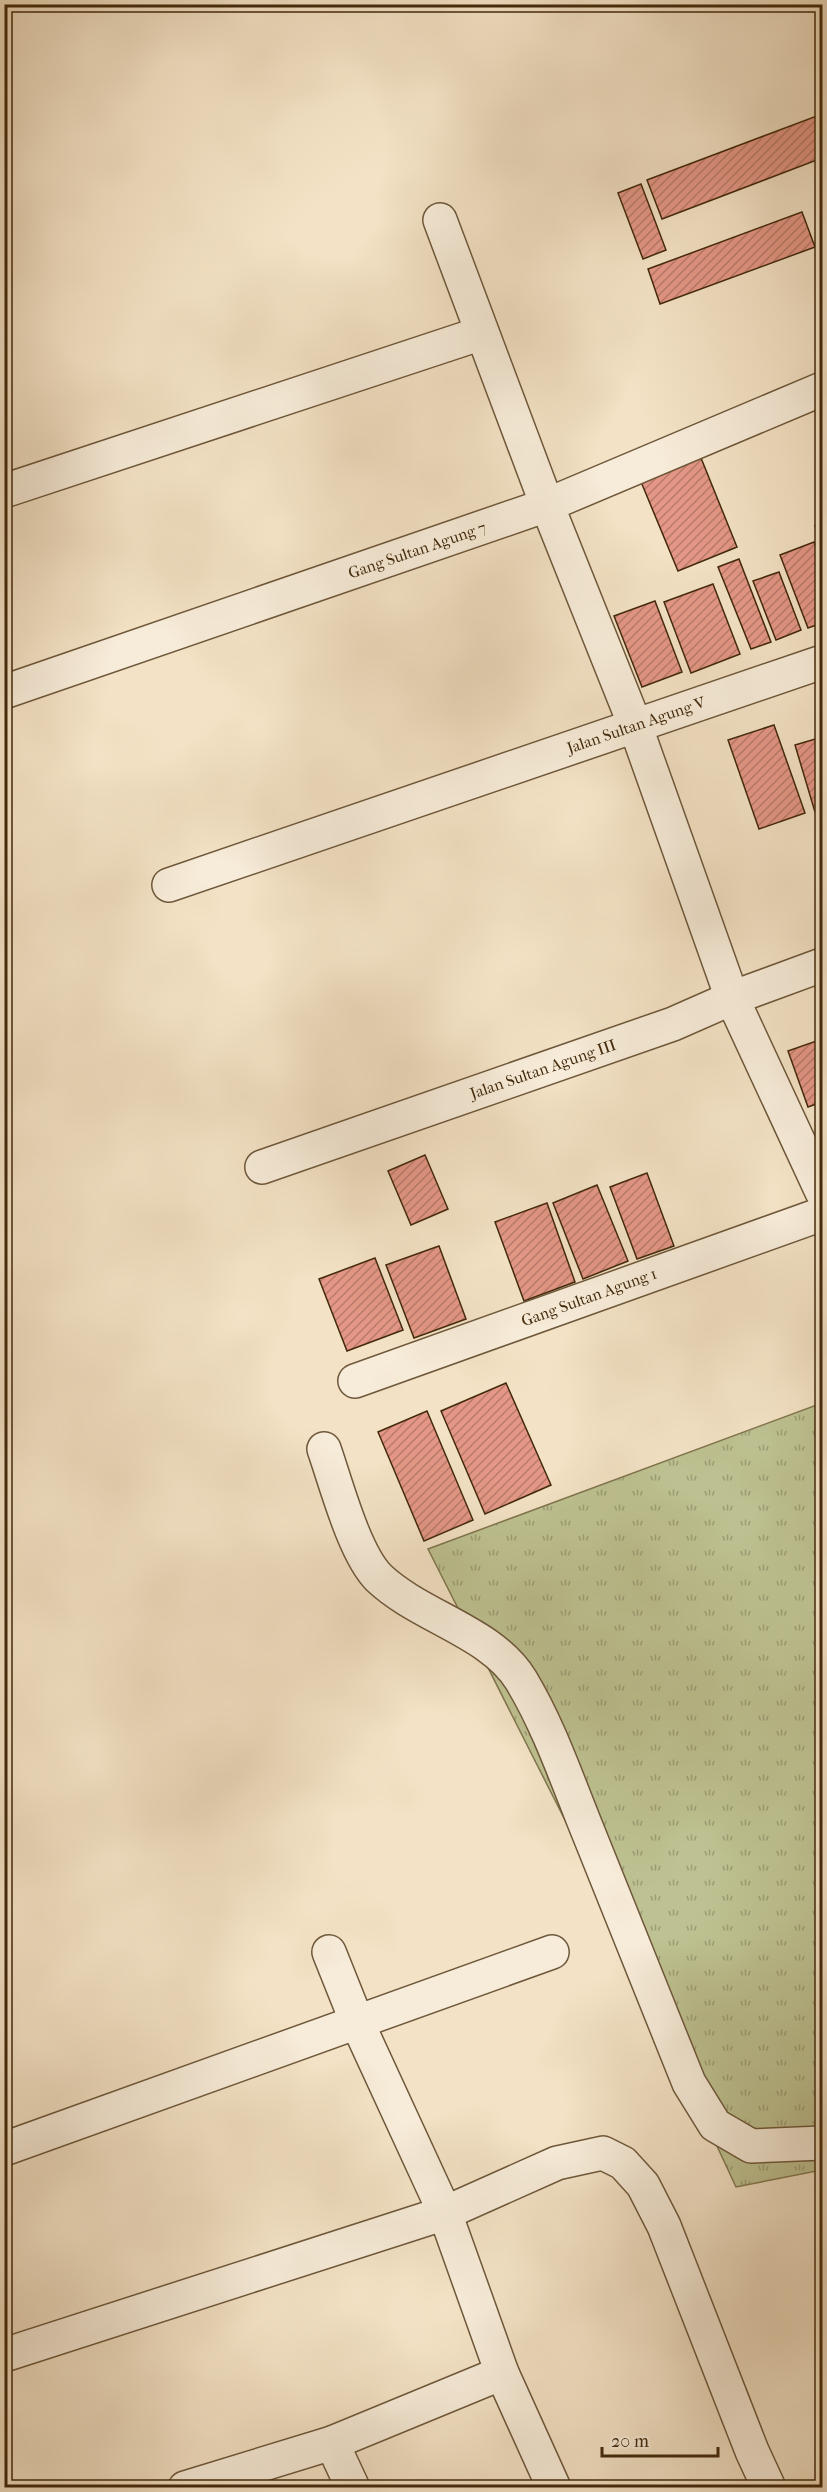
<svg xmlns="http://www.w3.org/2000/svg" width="827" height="2492" font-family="'IM FELL French Canon',serif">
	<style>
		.grass { fill: url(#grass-tufts); stroke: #80764e; stroke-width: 1.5 }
		.building { fill: url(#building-hatch); stroke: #42290b; stroke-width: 1.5 }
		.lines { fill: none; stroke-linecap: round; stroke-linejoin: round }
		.street-casing { stroke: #6e573a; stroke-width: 36 }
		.street { stroke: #f7ecd9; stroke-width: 33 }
		.labels { text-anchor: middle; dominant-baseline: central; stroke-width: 6; stroke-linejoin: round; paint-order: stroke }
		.street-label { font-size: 16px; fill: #42290b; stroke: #f7ecd9 }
	</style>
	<defs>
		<pattern id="grass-tufts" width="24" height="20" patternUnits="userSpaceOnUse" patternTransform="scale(1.5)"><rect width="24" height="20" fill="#bec292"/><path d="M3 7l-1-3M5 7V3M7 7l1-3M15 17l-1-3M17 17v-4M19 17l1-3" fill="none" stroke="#9c9e75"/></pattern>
		<pattern id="building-hatch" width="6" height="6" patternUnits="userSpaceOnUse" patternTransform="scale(1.5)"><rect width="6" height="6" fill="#e49786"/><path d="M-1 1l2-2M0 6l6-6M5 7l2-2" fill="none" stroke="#ba7b6c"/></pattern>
	</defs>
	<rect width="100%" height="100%" fill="#f3e2c5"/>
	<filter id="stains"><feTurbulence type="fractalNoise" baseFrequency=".00333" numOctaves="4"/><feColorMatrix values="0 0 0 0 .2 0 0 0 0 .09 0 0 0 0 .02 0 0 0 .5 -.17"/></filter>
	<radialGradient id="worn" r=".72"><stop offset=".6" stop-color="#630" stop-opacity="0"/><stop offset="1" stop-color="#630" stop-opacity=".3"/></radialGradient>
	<!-- grass -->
	<polygon class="grass" points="822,1403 822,2170 736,2187 569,1828 428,1549"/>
	<!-- building -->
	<g class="building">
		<polygon points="822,114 822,158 662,219 647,180"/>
		<polygon points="641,184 666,250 643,259 618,193"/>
		<polygon points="802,212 815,247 660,304 648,269"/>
		<polygon points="699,453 737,547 678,571 639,477"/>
		<polygon points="822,523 822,546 815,526"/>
		<polygon points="814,542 822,564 822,623 808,628 780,555"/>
		<polygon points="739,559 771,642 751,649 718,567"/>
		<polygon points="779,572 801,630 776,640 753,581"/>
		<polygon points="713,584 740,654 691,673 664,602"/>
		<polygon points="655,601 682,672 642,687 614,616"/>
		<polygon points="774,725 805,813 759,829 728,740"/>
		<polygon points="822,737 822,810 815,812 795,745"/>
		<polygon points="822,1039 822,1102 808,1107 788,1051"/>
		<polygon points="425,1155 448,1209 411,1225 388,1171"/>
		<polygon points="647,1173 674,1246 637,1259 610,1187"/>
		<polygon points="597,1185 628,1261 583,1279 553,1203"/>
		<polygon points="547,1203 575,1282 524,1301 495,1222"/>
		<polygon points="439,1246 466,1319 414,1338 386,1265"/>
		<polygon points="375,1258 403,1330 347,1351 319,1279"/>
		<polygon points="506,1383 551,1485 485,1514 441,1411"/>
		<polygon points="427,1411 473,1520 424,1541 378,1432"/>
	</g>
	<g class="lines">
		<defs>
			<g id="street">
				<polyline points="440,220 547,505 635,725 732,998 822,1192"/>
				<polyline points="4,491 482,333"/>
				<polyline points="4,692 547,505 822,389"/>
				<polyline points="169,885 822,662"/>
				<polyline points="262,1167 673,1024 732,998 822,965"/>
				<polyline points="355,1381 822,1214"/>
				<path d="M 324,1449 C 336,1483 354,1553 379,1578 C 420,1617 492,1632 521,1680 C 550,1728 568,1783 589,1834 C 622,1917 655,2000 689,2083 L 715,2125 L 751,2146 L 822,2143"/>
				<polyline points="329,1952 357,2022 445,2213 502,2373 554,2488"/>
				<polyline points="4,2149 552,1952"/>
				<polyline points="4,2355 445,2213 557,2163 603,2153 623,2163 643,2185 664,2226 752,2451 769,2488"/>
				<polyline points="332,2443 353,2488"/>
				<polyline points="185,2488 332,2443 502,2373"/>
			</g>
		</defs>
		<!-- street casing -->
		<use href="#street" class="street-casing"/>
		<!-- street -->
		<use href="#street" class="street"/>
	</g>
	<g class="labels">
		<!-- street labels -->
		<g class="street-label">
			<text transform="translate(417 550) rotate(-19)">Gang Sultan Agung 7</text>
			<text transform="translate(636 725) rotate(-19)">Jalan Sultan Agung V</text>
			<text transform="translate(543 1069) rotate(-19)">Jalan Sultan Agung III</text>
			<text transform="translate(589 1297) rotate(-20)">Gang Sultan Agung 1</text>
		</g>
	</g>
	<!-- margin -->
	<rect width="827" height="2492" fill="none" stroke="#f3e2c5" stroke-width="24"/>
	<rect x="6" y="6" width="815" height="2480" fill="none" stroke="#42290b" stroke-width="3"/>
	<rect x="12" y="12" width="803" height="2468" fill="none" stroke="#42290b" stroke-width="1.5"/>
	<!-- scale -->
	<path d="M602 2447v9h116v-9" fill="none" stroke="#42290b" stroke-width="3"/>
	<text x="611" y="2447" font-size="18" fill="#42290b" stroke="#f7ecd9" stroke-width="4.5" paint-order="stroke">20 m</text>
	<rect width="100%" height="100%" filter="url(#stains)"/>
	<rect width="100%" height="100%" fill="url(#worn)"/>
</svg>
